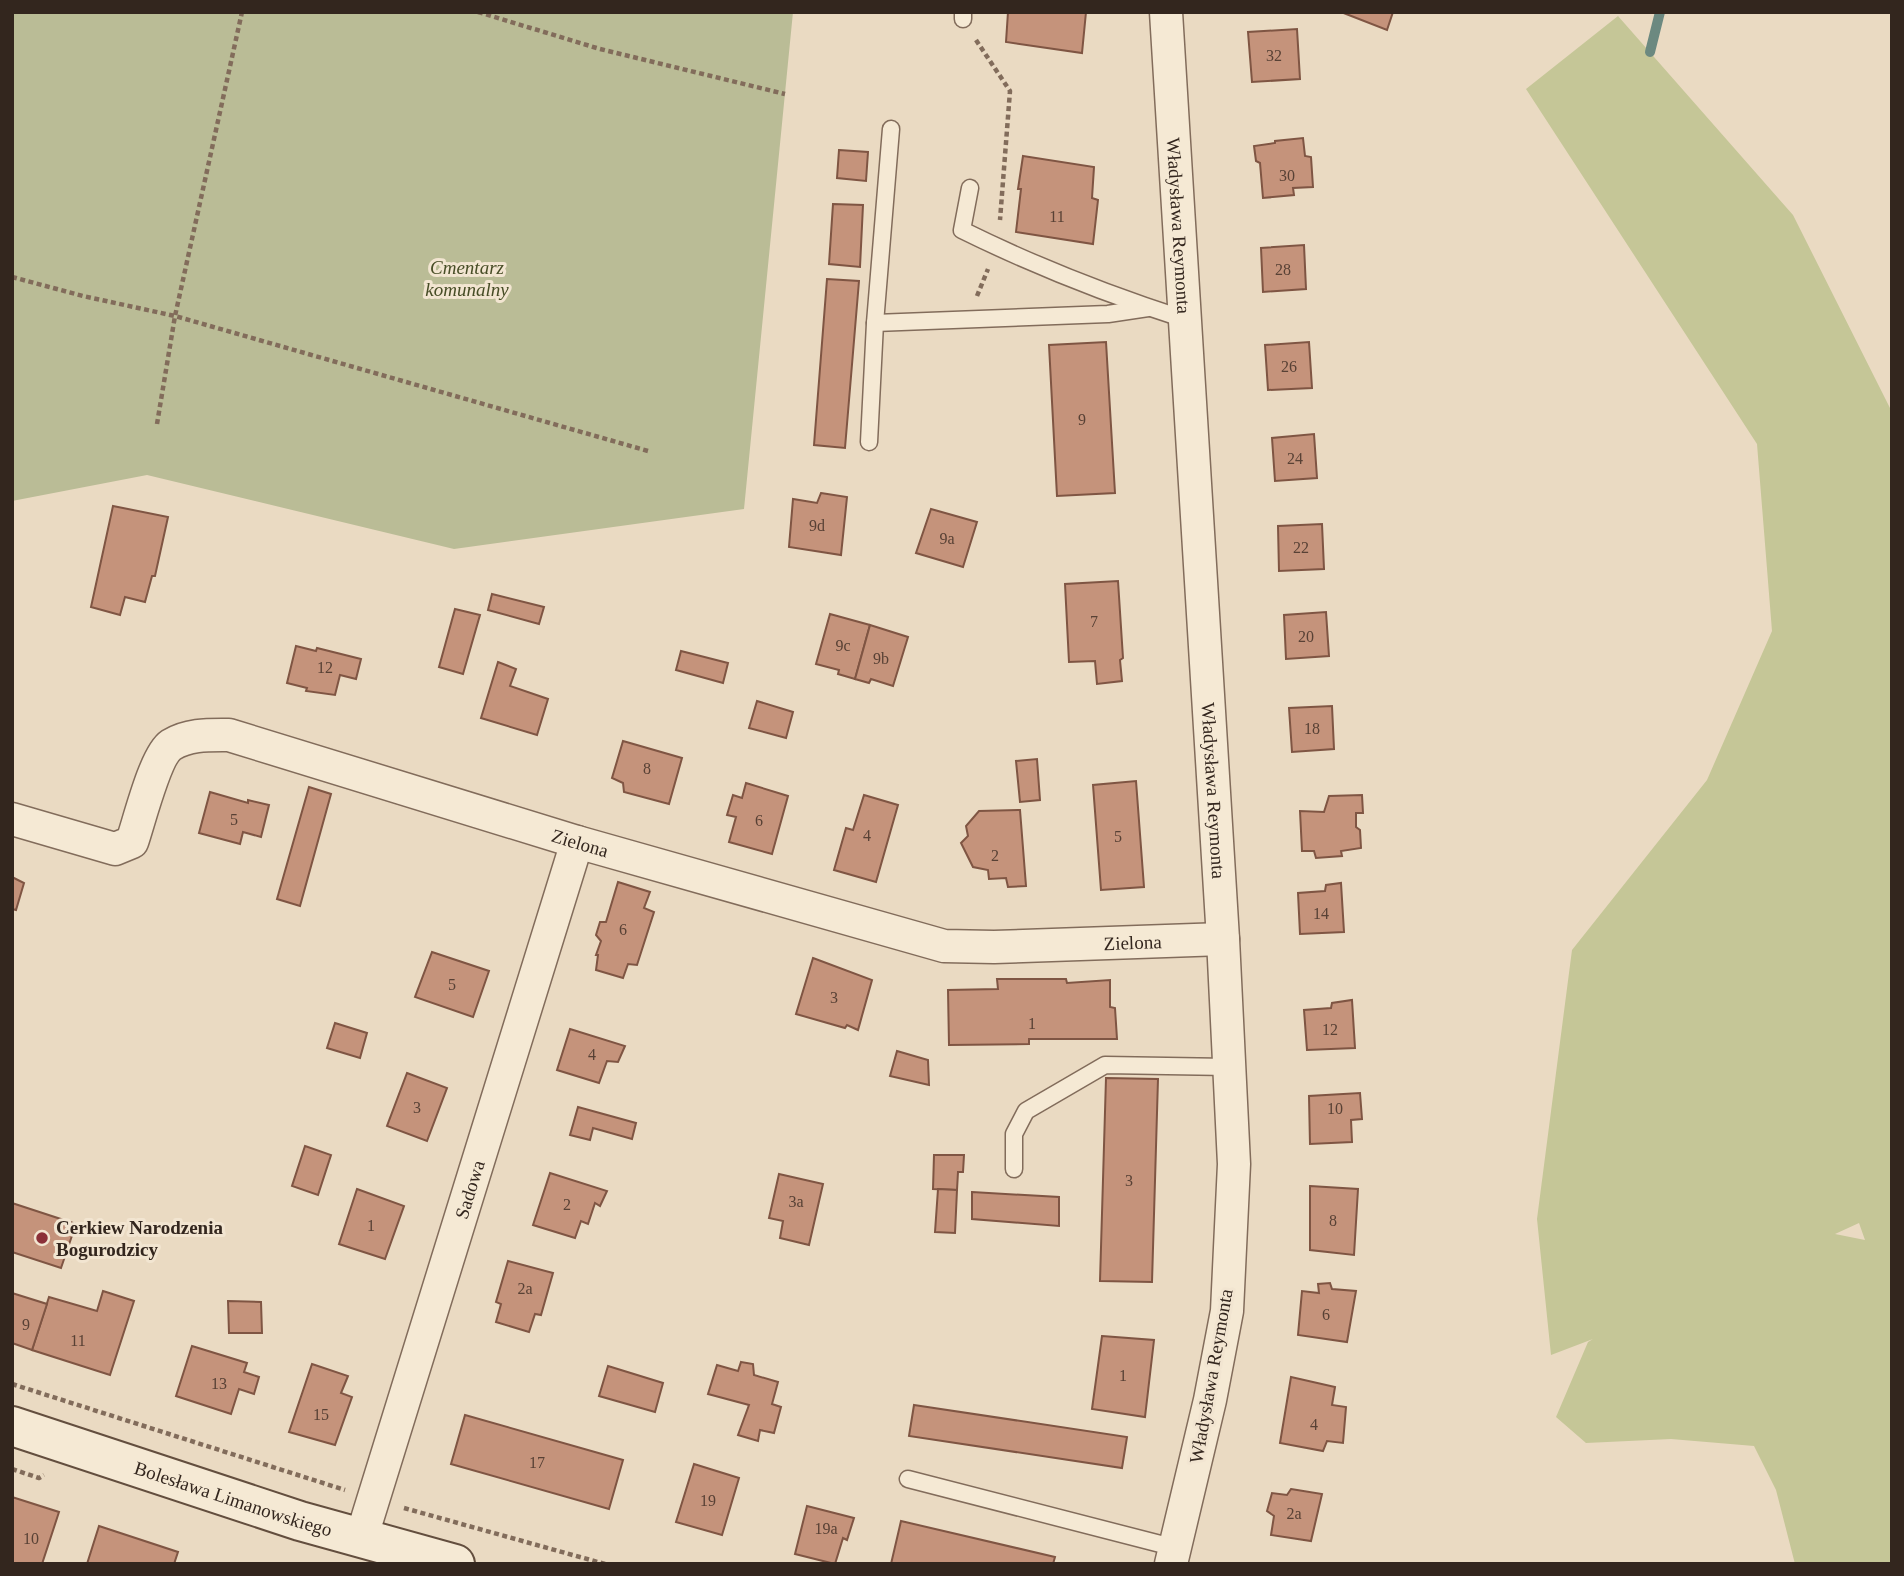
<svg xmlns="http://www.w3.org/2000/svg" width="1904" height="1576" font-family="'Times New Roman',serif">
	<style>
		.green { fill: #c5c697; fill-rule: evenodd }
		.cemetery { fill: #babc96 }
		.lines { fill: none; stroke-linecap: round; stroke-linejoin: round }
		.stream { stroke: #6c8980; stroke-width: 10 }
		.building { fill: #c5937b; stroke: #7f5543; stroke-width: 2 }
		.lane-casing { stroke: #826c5b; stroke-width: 19 }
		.street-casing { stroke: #826c5b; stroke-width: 35 }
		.secondary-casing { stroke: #634e3e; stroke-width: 42 }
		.path { stroke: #826c5b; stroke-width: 4.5; stroke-dasharray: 5 3.5; stroke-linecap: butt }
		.lane { stroke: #f5e9d4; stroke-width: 16 }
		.street { stroke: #f5e9d4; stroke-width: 32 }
		.secondary { stroke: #f5e9d4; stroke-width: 38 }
		.poi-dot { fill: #8b3038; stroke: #f2e5d1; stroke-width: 2.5 }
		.labels { text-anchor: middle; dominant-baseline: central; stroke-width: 6; stroke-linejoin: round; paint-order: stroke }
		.number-label { font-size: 16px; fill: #584135 }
		.street-label { font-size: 19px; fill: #33261e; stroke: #f2e5d1 }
		.park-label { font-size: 19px; font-style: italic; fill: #474d26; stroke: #f2e5d1 }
		.poi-label { font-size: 19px; font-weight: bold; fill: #33261e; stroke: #f2e5d1; text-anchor: start }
	</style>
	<rect width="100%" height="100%" fill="#eadac2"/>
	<!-- green -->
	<path class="green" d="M 1618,16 L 1793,215 L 1892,412 L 1892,1564 L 1795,1564 L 1776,1490 L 1754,1446 L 1671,1439 L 1586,1443 L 1556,1417 L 1588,1342 L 1593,1339 L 1551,1355 L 1537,1219 L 1572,950 L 1707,780 L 1772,631 L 1757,444 L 1526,89 ZM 1859,1223 L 1865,1240 L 1835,1234 Z"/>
	<!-- cemetery -->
	<polygon class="cemetery" points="12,12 793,12 744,509 454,549 147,475 12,501"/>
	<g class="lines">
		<!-- stream -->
		<polyline class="stream" points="1650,52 1660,12"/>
	</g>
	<!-- building -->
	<g class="building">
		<polygon points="1008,12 1086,12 1082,53 1006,42"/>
		<polygon points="1341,12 1393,12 1387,30"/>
		<polygon points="1297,29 1300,79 1252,82 1248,32"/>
		<polygon points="1303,138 1305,156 1311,157 1313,187 1293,188 1294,195 1263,198 1260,163 1256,161 1254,146 1275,143 1275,141"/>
		<polygon points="839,150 868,152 866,181 837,178"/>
		<polygon points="1023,156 1094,167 1092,198 1098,200 1093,244 1016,232 1021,189 1018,189"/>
		<polygon points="833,204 863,205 860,267 829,264"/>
		<polygon points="1304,245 1306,289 1263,292 1261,248"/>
		<polygon points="827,279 859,281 845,448 814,445"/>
		<polygon points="1106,342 1115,493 1057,496 1049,345"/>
		<polygon points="1309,342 1312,388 1268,390 1265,345"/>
		<polygon points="1314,434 1317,478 1275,481 1272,438"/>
		<polygon points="821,493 847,497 841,555 789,547 793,499 817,503"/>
		<polygon points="113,506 168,517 155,576 152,576 145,602 125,597 120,615 91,607"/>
		<polygon points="931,509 977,522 963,567 916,553"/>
		<polygon points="1322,524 1324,569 1279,571 1278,526"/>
		<polygon points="1118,581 1123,658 1120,660 1122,681 1097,684 1095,661 1069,662 1065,584"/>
		<polygon points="492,594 544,607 539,624 488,610"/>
		<polygon points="455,609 480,615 463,674 439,667"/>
		<polygon points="1326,612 1329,656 1286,659 1284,615"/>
		<polygon points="830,614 870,625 855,679 838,674 839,670 816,664"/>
		<polygon points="870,625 908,637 893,686 871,679 869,683 855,679"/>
		<polygon points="296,646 316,651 317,648 361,659 356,679 340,675 335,695 306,691 307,688 287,683"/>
		<polygon points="681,651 728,663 723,683 676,670"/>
		<polygon points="498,662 516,669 510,686 548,699 537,735 481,718"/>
		<polygon points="757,701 793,712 786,738 749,728"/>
		<polygon points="1332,706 1334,749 1292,752 1289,708"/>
		<polygon points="623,741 682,758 669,804 624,792 623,783 612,778"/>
		<polygon points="1037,759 1040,800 1020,802 1016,761"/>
		<polygon points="1136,781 1144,887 1101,890 1093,785"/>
		<polygon points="746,783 788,796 772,854 729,842 736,817 727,815 733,795 742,798"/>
		<polygon points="309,787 331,794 300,906 277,899"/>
		<polygon points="210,792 248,803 248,800 269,805 261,837 243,832 240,844 199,833"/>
		<polygon points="864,795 898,805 876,882 834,870 846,828 853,830"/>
		<polygon points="1362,795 1363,813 1356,813 1356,827 1360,830 1361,848 1341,851 1342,856 1316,858 1314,851 1302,851 1300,811 1324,812 1329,796"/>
		<polygon points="1020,810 1026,886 1008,887 1006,878 989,879 988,870 973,867 961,843 968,836 966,826 979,811"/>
		<polygon points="12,877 24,883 16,910 12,909"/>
		<polygon points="618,882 650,892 644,908 654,912 637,965 628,964 623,978 596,970 598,955 596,955 601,941 596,935 600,922 606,922"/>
		<polygon points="1341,883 1344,932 1300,934 1298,893 1325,891 1326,885"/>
		<polygon points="432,952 489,971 473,1017 415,997"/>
		<polygon points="813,958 872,980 858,1030 847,1025 845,1028 796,1014"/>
		<polygon points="997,979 1066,979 1067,983 1110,980 1110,1007 1115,1008 1117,1039 1029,1039 1029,1044 949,1045 948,990 998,989"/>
		<polygon points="1352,1000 1355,1048 1307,1050 1304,1010 1331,1008 1332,1003"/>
		<polygon points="335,1023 367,1033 360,1058 327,1048"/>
		<polygon points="570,1029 625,1046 618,1062 607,1061 599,1083 557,1070"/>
		<polygon points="897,1051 928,1060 929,1085 890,1076"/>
		<polygon points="407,1073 447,1088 427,1141 387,1126"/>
		<polygon points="1106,1078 1158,1079 1152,1282 1100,1281"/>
		<polygon points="1360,1093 1362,1119 1351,1120 1352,1142 1310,1144 1309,1096"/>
		<polygon points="578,1107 636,1123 632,1139 593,1128 590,1140 570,1135"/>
		<polygon points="305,1146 331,1155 318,1195 292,1186"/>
		<polygon points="934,1155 964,1155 963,1172 958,1172 957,1190 933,1189"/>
		<polygon points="550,1173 607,1191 600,1206 595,1203 588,1224 581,1221 575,1238 533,1225"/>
		<polygon points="779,1174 823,1184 809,1245 780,1238 783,1221 769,1218"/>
		<polygon points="1310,1186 1358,1189 1354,1255 1310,1250"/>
		<polygon points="357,1189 404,1206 385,1259 339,1244"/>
		<polygon points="938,1189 957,1190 955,1233 935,1232"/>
		<polygon points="972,1192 1059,1197 1059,1226 972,1219"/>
		<polygon points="12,1203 76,1224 61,1268 12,1252"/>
		<polygon points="508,1261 553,1273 541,1315 535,1314 529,1332 496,1322 501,1304 496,1302"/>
		<polygon points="1330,1283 1332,1289 1356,1291 1347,1342 1298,1335 1302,1291 1319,1293 1318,1284"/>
		<polygon points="103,1291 134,1301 110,1375 32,1350 49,1297 97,1311"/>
		<polygon points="12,1293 47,1304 32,1350 12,1343"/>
		<polygon points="228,1301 261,1302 262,1333 229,1333"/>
		<polygon points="1102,1336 1154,1340 1145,1417 1092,1409"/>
		<polygon points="192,1346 247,1363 244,1372 259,1377 254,1394 239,1389 231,1414 176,1396"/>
		<polygon points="741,1362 753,1364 754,1375 778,1382 772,1404 781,1407 774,1433 760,1430 758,1441 738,1435 749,1405 708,1394 717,1365 738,1371"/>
		<polygon points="312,1364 348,1376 341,1393 352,1397 335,1445 289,1432"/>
		<polygon points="608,1366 663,1383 655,1412 599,1396"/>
		<polygon points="1291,1377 1335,1387 1332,1405 1346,1407 1343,1443 1327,1441 1323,1451 1280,1443"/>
		<polygon points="914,1405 1127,1437 1122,1468 909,1436"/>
		<polygon points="465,1415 623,1460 609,1509 451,1464"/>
		<polygon points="694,1464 739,1478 722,1535 676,1522"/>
		<polygon points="1291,1489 1322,1494 1311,1541 1271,1535 1274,1516 1267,1511 1272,1493 1287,1495"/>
		<polygon points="12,1497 59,1512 42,1564 12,1564"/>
		<polygon points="807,1506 854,1518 847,1540 843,1538 835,1564 795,1554"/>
		<polygon points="901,1521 1055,1557 1053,1564 891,1564"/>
		<polygon points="99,1526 178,1552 174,1564 87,1564"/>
	</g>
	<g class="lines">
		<defs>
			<g id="lane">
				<polyline points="963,19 963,12"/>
				<path d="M 970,188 L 962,230 C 1033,265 1109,295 1184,319"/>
				<polyline points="875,323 891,129"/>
				<polyline points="869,442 875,323 1108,314 1148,308"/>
				<polyline points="1014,1169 1014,1134 1026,1111 1105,1065 1229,1067"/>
				<polyline points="908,1479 1176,1548"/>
			</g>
			<g id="street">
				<path id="s1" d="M 1166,12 L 1223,939 L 1234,1164 L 1227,1311 L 1210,1400 L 1171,1564"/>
				<path id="s2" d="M 12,819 L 115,849 L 132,842 C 139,822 155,756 171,745 C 189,734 209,735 229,735 L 577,842 L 944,946 L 994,947 L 1223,939"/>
				<path id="s3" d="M 361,1539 L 577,842"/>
			</g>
			<g id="secondary">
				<path id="s4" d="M 12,1426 L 300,1521 L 455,1564"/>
			</g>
		</defs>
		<!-- lane casing -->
		<use href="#lane" class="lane-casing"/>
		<!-- street casing -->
		<use href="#street" class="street-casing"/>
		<!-- secondary casing -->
		<use href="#secondary" class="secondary-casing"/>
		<!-- path -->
		<g class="path">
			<polyline points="478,12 600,49 785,94"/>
			<polyline points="976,40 1010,91 1000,220"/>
			<polyline points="12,277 83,296 175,316 648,451"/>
			<polyline points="977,296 988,269"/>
			<polyline points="157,424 175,316 242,12"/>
			<polyline points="12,1384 345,1490"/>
			<polyline points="12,1469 39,1478 44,1475"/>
			<polyline points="404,1508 605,1564"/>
		</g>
		<!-- lane -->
		<use href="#lane" class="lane"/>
		<!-- street -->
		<use href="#street" class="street"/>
		<!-- secondary -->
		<use href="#secondary" class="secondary"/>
	</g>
	<!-- markers -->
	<circle class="poi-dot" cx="42" cy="1238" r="7"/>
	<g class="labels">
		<!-- number labels -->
		<g class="number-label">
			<text x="1274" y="55">32</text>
			<text x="1287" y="175">30</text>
			<text x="1057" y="216">11</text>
			<text x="1283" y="269">28</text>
			<text x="1289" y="366">26</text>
			<text x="1082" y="419">9</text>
			<text x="1295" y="458">24</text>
			<text x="817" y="525">9d</text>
			<text x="947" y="538">9a</text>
			<text x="1301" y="547">22</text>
			<text x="1094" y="621">7</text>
			<text x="1306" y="636">20</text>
			<text x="843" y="645">9c</text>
			<text x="881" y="658">9b</text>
			<text x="325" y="667">12</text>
			<text x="1312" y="728">18</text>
			<text x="647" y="768">8</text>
			<text x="234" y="819">5</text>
			<text x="759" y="820">6</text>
			<text x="867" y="835">4</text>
			<text x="1118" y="836">5</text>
			<text x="995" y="855">2</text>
			<text x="1321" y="913">14</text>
			<text x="623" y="929">6</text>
			<text x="452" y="984">5</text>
			<text x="834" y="997">3</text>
			<text x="1032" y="1023">1</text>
			<text x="1330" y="1029">12</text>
			<text x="592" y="1054">4</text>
			<text x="417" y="1107">3</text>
			<text x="1335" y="1108">10</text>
			<text x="1129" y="1180">3</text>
			<text x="796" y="1201">3a</text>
			<text x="567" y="1204">2</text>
			<text x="1333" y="1220">8</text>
			<text x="371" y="1225">1</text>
			<text x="525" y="1288">2a</text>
			<text x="1326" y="1314">6</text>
			<text x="26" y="1324">9</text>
			<text x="78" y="1340">11</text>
			<text x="1123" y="1375">1</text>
			<text x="219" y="1383">13</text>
			<text x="321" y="1414">15</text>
			<text x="1314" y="1424">4</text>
			<text x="537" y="1462">17</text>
			<text x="708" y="1500">19</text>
			<text x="1294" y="1513">2a</text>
			<text x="826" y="1528">19a</text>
			<text x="31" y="1538">10</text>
		</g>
		<!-- street labels -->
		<g class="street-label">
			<text stroke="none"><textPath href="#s1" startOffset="214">Władysława Reymonta</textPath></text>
			<text stroke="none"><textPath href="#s1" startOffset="780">Władysława Reymonta</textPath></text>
			<text stroke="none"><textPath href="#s2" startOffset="658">Zielona</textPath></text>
			<text stroke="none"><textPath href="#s2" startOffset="1225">Zielona</textPath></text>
			<text stroke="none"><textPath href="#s3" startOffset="366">Sadowa</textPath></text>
			<text transform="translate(1211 1376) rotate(-80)">Władysława Reymonta</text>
			<text stroke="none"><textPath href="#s4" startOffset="233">Bolesława Limanowskiego</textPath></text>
		</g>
		<!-- park labels -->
		<g class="park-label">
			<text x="467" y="267">Cmentarz<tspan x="467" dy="22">komunalny</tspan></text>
		</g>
		<!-- poi labels -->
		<g class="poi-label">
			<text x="56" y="1227">Cerkiew Narodzenia<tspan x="56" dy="22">Bogurodzicy</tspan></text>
		</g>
	</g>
	<!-- border -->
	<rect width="1904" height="1576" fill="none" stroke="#33261e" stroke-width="28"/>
</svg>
